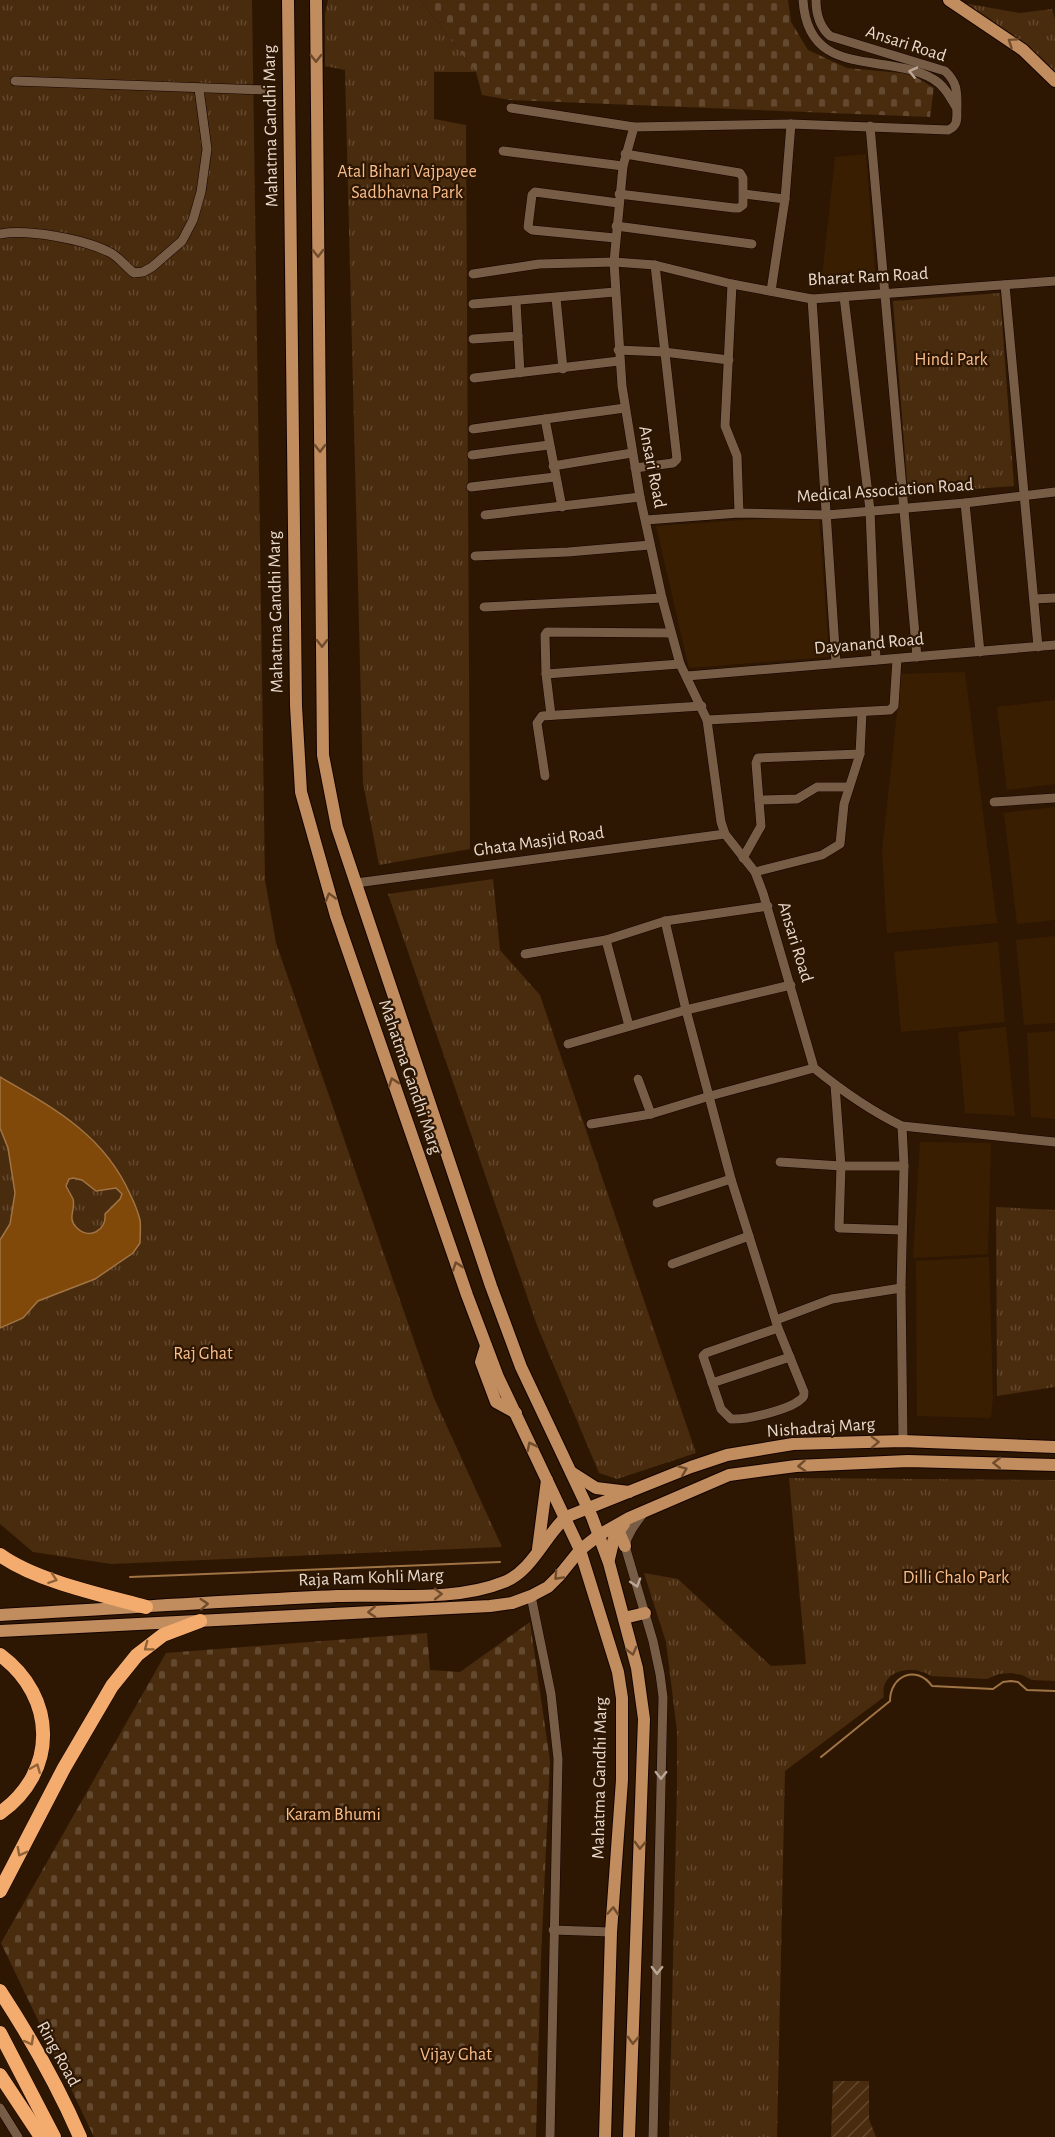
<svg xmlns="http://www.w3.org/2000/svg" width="1055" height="2137" font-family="'Alegreya Sans',sans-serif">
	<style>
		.built { fill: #3a1e02 }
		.grass { fill: url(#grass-tufts) }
		.cemetery { fill: url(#cemetery-stones) }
		.garden { fill: url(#garden-furrows) }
		.water { fill: #814909; stroke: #a07444; stroke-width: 1.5; fill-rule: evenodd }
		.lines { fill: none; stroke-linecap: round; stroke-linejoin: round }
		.stream { stroke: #a07444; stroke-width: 2 }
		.minor-casing { stroke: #140300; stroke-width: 10 }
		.major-casing { stroke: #140300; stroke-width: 14 }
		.highway-casing { stroke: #140300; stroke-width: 15 }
		.minor { stroke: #775c46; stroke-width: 9 }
		.major { stroke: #c18c5e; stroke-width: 12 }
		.highway { stroke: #f3ac6e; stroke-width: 14 }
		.oneway { stroke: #704c2c }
		.oneway2 { stroke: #bba797 }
		.oneway3 { stroke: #906238 }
		.labels { text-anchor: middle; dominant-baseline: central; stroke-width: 4.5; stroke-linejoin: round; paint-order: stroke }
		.street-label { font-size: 18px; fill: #e9d9cd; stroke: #2d1703 }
		.park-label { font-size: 18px; fill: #fabe8c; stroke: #2d1703 }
	</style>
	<defs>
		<pattern id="grass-tufts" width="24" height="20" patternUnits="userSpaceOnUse" patternTransform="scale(1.5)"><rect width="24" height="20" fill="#492b0e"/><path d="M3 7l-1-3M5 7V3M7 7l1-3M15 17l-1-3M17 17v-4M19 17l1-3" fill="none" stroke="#634930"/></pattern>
		<pattern id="cemetery-stones" width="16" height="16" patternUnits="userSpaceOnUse" patternTransform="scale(1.5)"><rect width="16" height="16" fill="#492b0e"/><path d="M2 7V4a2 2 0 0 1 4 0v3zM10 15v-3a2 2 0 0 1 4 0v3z" fill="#634930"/></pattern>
		<pattern id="garden-furrows" width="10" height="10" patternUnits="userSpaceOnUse" patternTransform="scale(1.5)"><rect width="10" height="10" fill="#492b0e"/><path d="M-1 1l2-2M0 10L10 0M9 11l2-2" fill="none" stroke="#634930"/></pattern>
	</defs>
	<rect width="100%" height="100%" fill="#2d1703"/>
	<!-- built -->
	<g class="built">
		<polygon points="866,154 876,283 821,286 835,157"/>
		<polygon points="819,515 829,657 689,668 656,526"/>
		<polygon points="965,672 997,923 887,933 882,852 901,674"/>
		<polygon points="1055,700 1055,784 1007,790 997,707"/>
		<polygon points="1055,807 1055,920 1017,924 1004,813"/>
		<polygon points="1055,936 1055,1023 1024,1025 1016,940"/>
		<polygon points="998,942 1005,1022 901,1032 894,952"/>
		<polygon points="1006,1027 1015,1116 965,1113 958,1032"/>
		<polygon points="1055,1031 1055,1119 1031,1117 1027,1033"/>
		<polygon points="920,1142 991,1143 988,1254 913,1258"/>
		<polygon points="989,1257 993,1398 991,1418 917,1416 916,1261"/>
	</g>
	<!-- grass -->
	<g class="grass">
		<polygon points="0,0 252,0 265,880 276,943 434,1398 502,1547 111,1564 33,1552 0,1524"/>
		<polygon points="328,0 420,0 476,72 434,72 434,119 466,125 470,849 379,865 363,783 345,70 325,66 325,14"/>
		<polygon points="958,2 1020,13 1052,9 1055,19 1055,77"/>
		<polygon points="1000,293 1014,486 908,494 893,301"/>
		<polygon points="493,879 500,950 540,995 696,1453 617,1479 599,1473 538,1328 388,894"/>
		<polygon points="996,1207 1055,1210 1055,1387 997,1396"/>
		<path d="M 789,1478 L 1055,1480 L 1055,1681 L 1032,1680 L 1022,1675 L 1011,1673 L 999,1674 L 987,1679 L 931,1676 C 913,1664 879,1670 884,1697 L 785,1771 L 777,2137 L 669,2137 L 677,1784 L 677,1731 L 666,1642 L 644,1573 L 678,1579 L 771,1666 L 806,1664 Z"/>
	</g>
	<!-- cemetery -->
	<g class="cemetery">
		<polygon points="420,0 788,0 791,22 808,50 847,68 911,74 934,88 930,117 510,100 482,95 476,72"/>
		<polygon points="530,1622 550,1761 541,1959 536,2137 94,2137 1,1943 166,1653 427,1633 430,1670 460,1672"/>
	</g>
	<!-- garden -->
	<polygon class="garden" points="833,2081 869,2081 869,2119 876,2137 831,2137"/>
	<!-- water -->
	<path class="water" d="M 0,1077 C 54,1108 104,1135 130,1194 C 134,1202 138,1212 140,1220 C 141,1228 140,1236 140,1243 L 133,1253 L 95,1279 L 38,1301 L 23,1318 L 0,1328 L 0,1240 L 10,1224 L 15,1193 L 8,1148 L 0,1128 ZM 73,1178 L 82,1180 L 96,1191 L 116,1188 L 122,1194 L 120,1199 L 105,1214 C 107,1230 89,1241 76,1227 C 67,1218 76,1209 73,1199 C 71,1195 68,1190 66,1186 L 69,1179 Z"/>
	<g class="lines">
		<!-- stream -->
		<g class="stream">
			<polyline points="130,1577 500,1562"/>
			<path d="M 821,1757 L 890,1701 C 890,1676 916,1664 932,1686 L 993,1689 L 1003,1682 L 1011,1681 L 1018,1682 L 1027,1690 L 1055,1691"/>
		</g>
		<defs>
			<g id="minor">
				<path d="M 803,0 C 808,81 886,51 933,79 C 944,85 950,97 956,107"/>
				<path d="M 816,0 C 816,13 820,27 830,36 L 945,71 C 957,82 957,91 957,106 C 956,116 960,125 948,130 L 791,124 L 634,127 L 623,166 L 614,262 L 622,386 L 640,497 L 662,598 L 680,664 L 707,720 L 721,822 L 725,834 L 755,872 L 763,893 L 814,1068 C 841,1090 871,1111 902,1126 L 1055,1142"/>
				<polyline points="15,81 265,90"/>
				<polyline points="511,108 634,127"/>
				<polyline points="870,126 917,657"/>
				<polyline points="503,151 623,166"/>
				<polyline points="619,194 734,208 739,208 743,205 743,178 740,173 625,154"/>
				<polyline points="744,194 785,199"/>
				<polyline points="616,226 752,244"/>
				<path d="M 0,234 C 28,229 83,239 109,252 C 118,256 126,267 134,273 L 143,272 L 152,267 L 182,241 L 193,220 L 201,192 L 207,149 L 199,89"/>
				<polyline points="615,238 532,230 528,227 532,195 535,192 618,203"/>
				<polyline points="473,274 539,264 614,262 655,265 732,284 812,299 1055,281"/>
				<polyline points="732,284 725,426 737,456 739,513"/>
				<polyline points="1005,285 1038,647"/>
				<polyline points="771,291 785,199 791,124"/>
				<polyline points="844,297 870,510 876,660"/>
				<polyline points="556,298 563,369"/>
				<polyline points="812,299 836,663"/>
				<polyline points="516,302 520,373"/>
				<polyline points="473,304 615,292"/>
				<polyline points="473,339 518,336"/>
				<polyline points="618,350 664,352 729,360"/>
				<polyline points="474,378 619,361"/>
				<polyline points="545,419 562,507"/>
				<polyline points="473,429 625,408"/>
				<polyline points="472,455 549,445"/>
				<polyline points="553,466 632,453"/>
				<polyline points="635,468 673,463 677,459 655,265"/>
				<polyline points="471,487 555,477"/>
				<polyline points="965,503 980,652"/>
				<polyline points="485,515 640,497"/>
				<polyline points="646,520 739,513 827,515 965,503 1055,492"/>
				<polyline points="475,556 568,552 650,545"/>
				<polyline points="1034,599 1055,598"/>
				<polyline points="484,607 662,598"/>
				<polyline points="546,674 545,635 547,632 671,633"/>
				<polyline points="687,676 1055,645"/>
				<polyline points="551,715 546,674 680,664"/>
				<polyline points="707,720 890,710 894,706 897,659"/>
				<polyline points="545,776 537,723 542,716 702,706"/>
				<polyline points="759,800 797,799 817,787 849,787"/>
				<polyline points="994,802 1055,798"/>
				<polyline points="743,858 761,826 756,763 758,758 860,754"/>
				<polyline points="755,872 822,855 840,844 844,804 860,754 862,713"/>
				<polyline points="356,883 725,834"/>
				<path d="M 665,921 L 686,1010 L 731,1179 L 778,1328 L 804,1392 C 804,1396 804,1397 800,1400 C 788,1410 747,1420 731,1419 L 721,1409 L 703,1356 L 706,1353 L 778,1328"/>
				<polyline points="606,940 629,1026"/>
				<polyline points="525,954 606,940 665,921 768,906"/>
				<polyline points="568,1044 686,1010 791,985"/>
				<polyline points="638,1079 651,1114"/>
				<polyline points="835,1085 841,1166 839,1228 902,1230"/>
				<polyline points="591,1124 651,1114 710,1096 814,1068"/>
				<polyline points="902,1126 904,1166 901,1288 903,1441"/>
				<polyline points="780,1162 841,1166 904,1166"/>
				<polyline points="657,1203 731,1179"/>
				<polyline points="672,1264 749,1236"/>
				<polyline points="776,1320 832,1299 901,1288"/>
				<polyline points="712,1383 790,1357"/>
				<path d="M 645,1511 C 637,1522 628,1532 625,1546 L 653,1641 L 660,1674 L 663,1697 L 653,2137"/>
				<polyline points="531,1596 551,1694 558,1759 550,2137"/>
				<polyline points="553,1930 611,1932"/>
				<polyline points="0,2108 18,2137"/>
			</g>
			<g id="major">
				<polyline points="288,0 296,706 301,792 336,916 467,1295 498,1377 580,1550 618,1672 622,1698 622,1780 611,1932 605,2137"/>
				<polyline points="316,0 323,755 337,827 491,1286 521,1367 592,1517 609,1563 637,1668 644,1719 629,2137"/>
				<polyline points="949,0 1023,50 1055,81"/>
				<polyline points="486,1346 481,1362 496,1402 516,1413"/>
				<polyline points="571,1472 596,1488 629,1492"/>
				<polyline points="618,1530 625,1546"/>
				<polyline points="538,1549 547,1480"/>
				<polyline points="609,1559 614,1538 624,1524"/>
				<path d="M 0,1615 C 112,1609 224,1601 337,1596 C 389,1594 455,1602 504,1582 C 532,1571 544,1537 566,1517 L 691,1467 L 727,1455 L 793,1444 L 903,1441 L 1055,1447"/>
				<polyline points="624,1618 645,1613"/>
				<polyline points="0,1631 490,1606 512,1603 531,1596 548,1587 559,1576 580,1550 599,1535 629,1518 729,1475 796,1466 908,1461 1055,1465"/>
			</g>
			<g id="highway">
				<path d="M 0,1555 C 36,1581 102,1595 146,1607"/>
				<path d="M 0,1655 C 57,1697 58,1772 0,1813"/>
				<polyline points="0,1891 64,1768 112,1686 137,1655 163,1635 200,1621"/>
				<path d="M 0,1991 C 30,2037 58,2086 80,2137"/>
				<polyline points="0,2033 54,2137"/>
				<polyline points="0,2075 41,2137"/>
			</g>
		</defs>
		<!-- minor casing -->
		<use href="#minor" class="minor-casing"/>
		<!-- major casing -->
		<use href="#major" class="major-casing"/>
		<!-- highway casing -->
		<use href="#highway" class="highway-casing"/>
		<!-- minor -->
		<use href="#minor" class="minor"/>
		<!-- major -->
		<use href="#major" class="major"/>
		<!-- highway -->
		<use href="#highway" class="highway"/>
	</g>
	<!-- one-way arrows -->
	<defs><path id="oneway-chevron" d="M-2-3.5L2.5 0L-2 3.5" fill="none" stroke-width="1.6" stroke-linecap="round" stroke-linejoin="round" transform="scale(1.5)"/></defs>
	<g class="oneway">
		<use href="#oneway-chevron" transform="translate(1012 42) rotate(-146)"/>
		<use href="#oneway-chevron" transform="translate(316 58) rotate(90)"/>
		<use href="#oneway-chevron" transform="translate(318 253) rotate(89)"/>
		<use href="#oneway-chevron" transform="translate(320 448) rotate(89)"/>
		<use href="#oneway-chevron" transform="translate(322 643) rotate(89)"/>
		<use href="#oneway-chevron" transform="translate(330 897) rotate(-106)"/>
		<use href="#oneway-chevron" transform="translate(393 1082) rotate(-109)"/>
		<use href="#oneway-chevron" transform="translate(457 1266) rotate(-109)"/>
		<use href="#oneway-chevron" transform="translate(875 1442) rotate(-2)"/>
		<use href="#oneway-chevron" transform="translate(531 1446) rotate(-116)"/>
		<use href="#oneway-chevron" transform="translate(997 1463) rotate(-179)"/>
		<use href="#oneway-chevron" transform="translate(802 1466) rotate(176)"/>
		<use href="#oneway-chevron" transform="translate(683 1470) rotate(-22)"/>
		<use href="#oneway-chevron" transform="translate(558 1576) rotate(133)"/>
		<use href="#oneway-chevron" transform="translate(438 1594) rotate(-1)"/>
		<use href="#oneway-chevron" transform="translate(204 1604) rotate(-3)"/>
		<use href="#oneway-chevron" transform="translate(372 1612) rotate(177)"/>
		<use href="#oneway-chevron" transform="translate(632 1651) rotate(75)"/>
		<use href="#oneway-chevron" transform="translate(640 1845) rotate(92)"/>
		<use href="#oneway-chevron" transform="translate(613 1911) rotate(-86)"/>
		<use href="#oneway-chevron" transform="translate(633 2040) rotate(92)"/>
	</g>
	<g class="oneway2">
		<use href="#oneway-chevron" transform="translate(913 72) rotate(-167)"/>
		<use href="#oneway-chevron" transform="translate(636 1583) rotate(73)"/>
		<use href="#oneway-chevron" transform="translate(661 1775) rotate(91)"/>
		<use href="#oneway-chevron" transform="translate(657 1970) rotate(91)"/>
	</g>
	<g class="oneway3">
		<use href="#oneway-chevron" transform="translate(53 1579) rotate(19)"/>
		<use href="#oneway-chevron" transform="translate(148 1647) rotate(143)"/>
		<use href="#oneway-chevron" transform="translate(36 1768) rotate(-68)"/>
		<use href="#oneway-chevron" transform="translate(21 1852) rotate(118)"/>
		<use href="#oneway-chevron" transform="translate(30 2041) rotate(61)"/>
	</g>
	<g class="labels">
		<!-- street labels -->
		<g class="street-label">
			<text transform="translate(906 44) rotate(18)">Ansari Road</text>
			<text transform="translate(271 126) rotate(-91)">Mahatma Gandhi Marg</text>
			<text transform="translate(868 277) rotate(-3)">Bharat Ram Road</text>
			<text transform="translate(652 467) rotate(79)">Ansari Road</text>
			<text transform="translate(885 491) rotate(-4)">Medical Association Road</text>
			<text transform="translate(276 612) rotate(-91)">Mahatma Gandhi Marg</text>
			<text transform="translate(869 644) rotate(-5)">Dayanand Road</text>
			<text transform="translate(539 842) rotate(-8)">Ghata Masjid Road</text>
			<text transform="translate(795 942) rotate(73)">Ansari Road</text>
			<text transform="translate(410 1077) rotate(71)">Mahatma Gandhi Marg</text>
			<text transform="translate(821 1428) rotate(-4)">Nishadraj Marg</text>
			<text transform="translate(371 1578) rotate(-2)">Raja Ram Kohli Marg</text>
			<text transform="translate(600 1778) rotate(-89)">Mahatma Gandhi Marg</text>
			<text transform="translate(58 2054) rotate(61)">Ring Road</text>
		</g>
		<!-- park labels -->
		<g class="park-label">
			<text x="407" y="172">Atal Bihari Vajpayee<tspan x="407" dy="21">Sadbhavna Park</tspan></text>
			<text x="951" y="360">Hindi Park</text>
			<text x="203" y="1354">Raj Ghat</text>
			<text x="956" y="1578">Dilli Chalo Park</text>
			<text x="333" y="1815">Karam Bhumi</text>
			<text x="456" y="2055">Vijay Ghat</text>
		</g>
	</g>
</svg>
